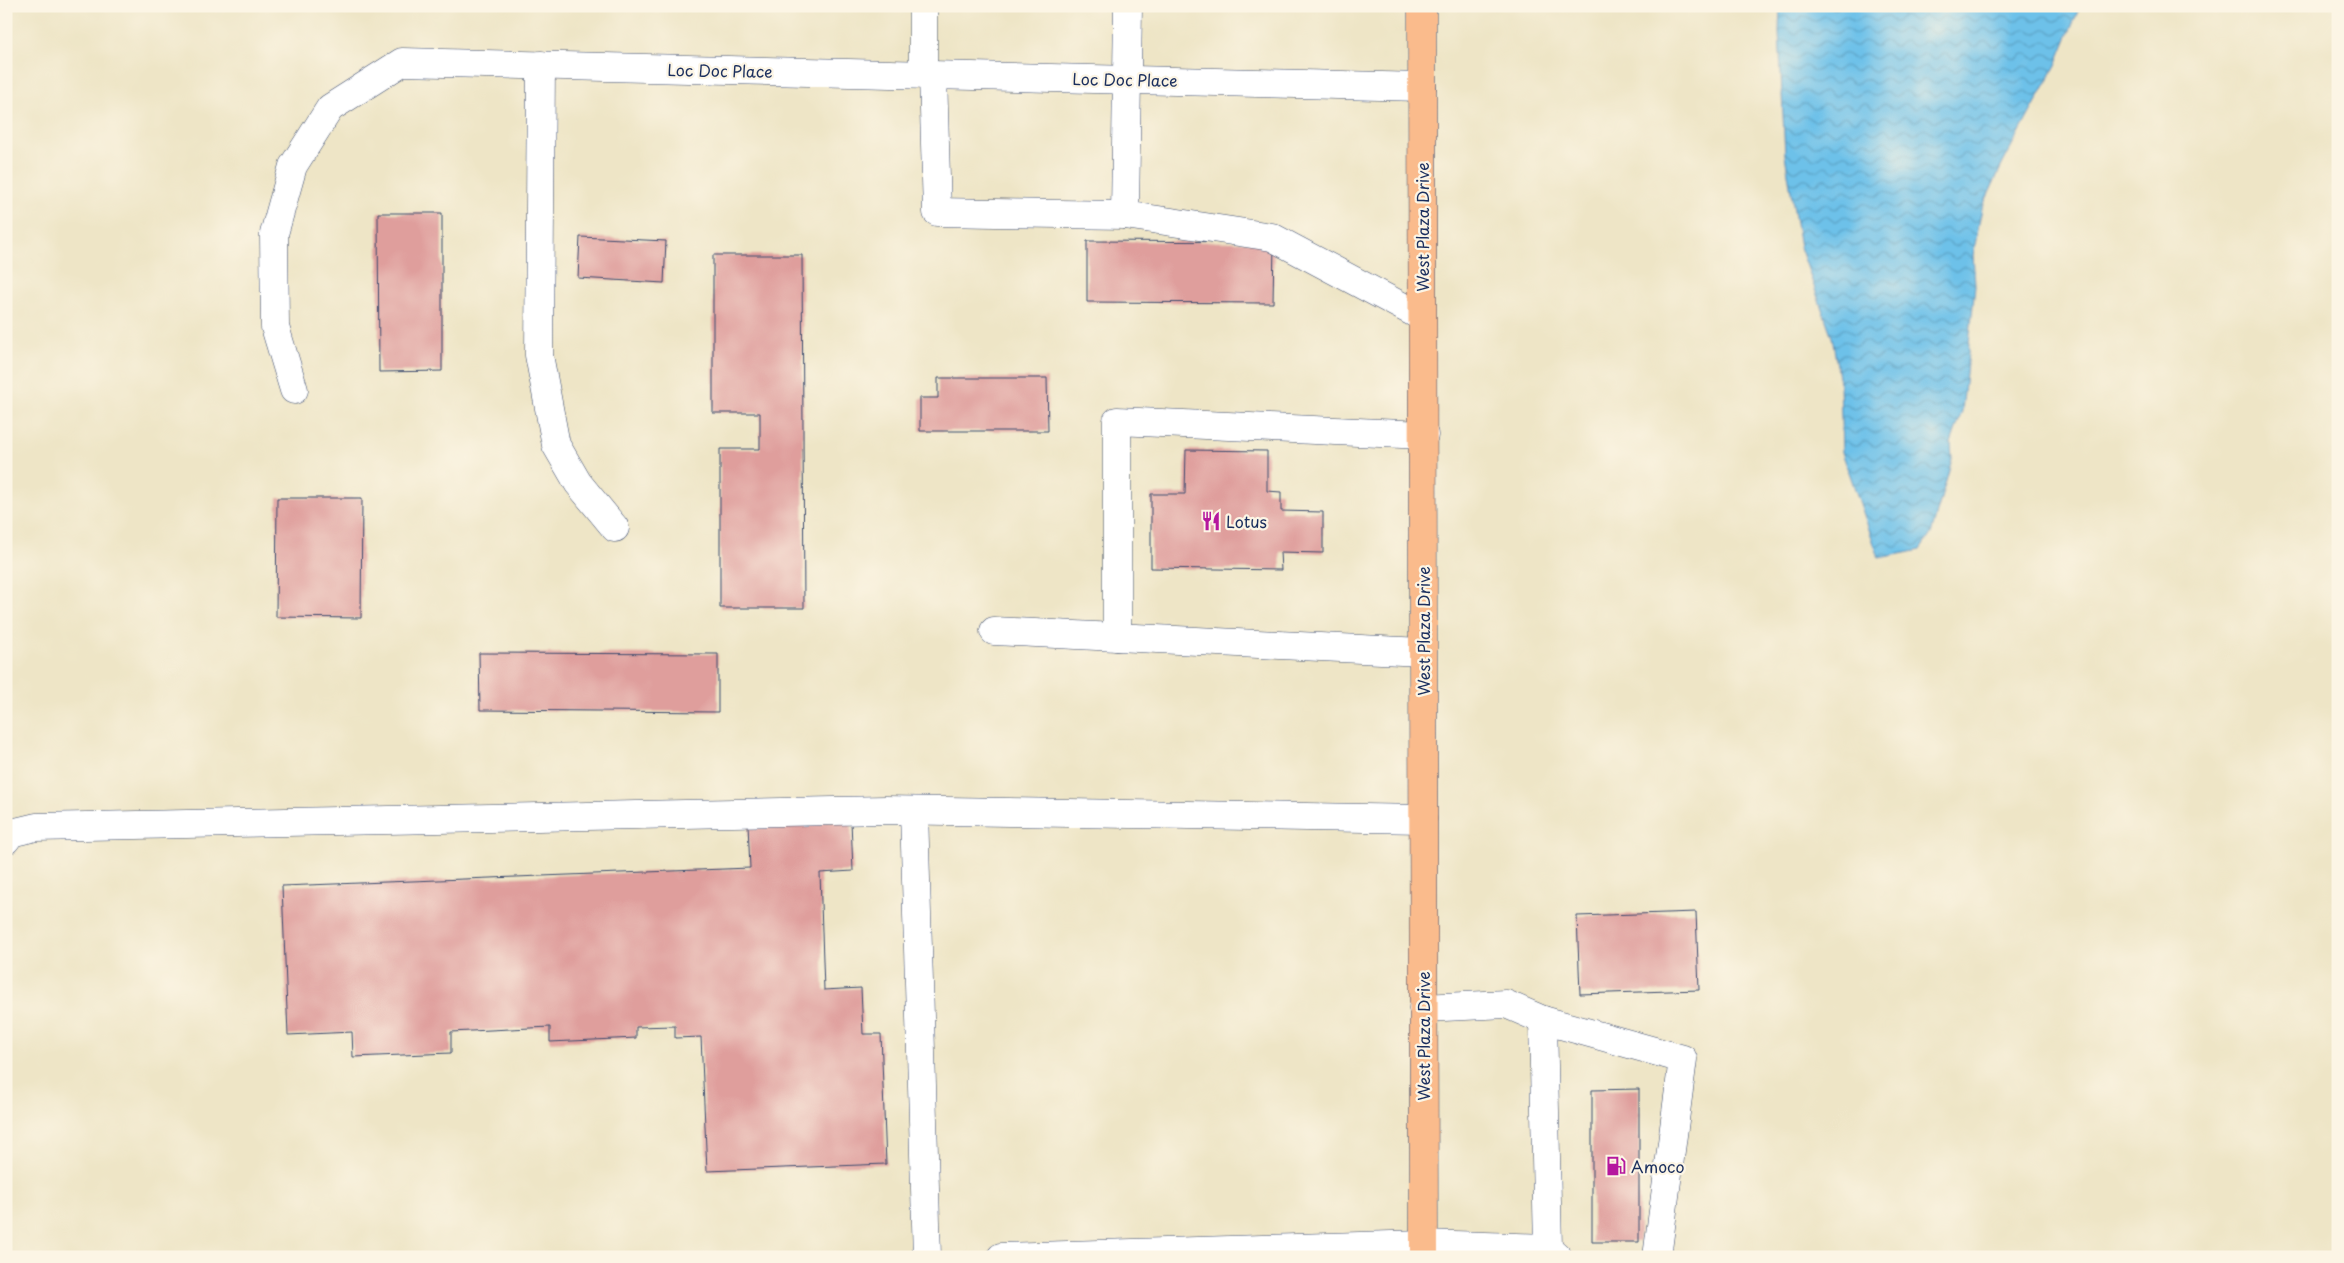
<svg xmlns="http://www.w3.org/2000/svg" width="2344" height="1263" font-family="'Playpen Sans',sans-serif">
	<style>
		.water { fill: url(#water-waves); stroke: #4478a4 }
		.building { fill: #df9e9c }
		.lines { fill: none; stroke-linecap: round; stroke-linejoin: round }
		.minor-casing { stroke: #3b4a6e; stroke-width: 29 }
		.major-casing { stroke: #3b4a6e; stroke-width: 29 }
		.minor { stroke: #fff; stroke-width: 28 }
		.major { stroke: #fabb8c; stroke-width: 28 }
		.labels { text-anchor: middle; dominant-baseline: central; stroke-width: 4.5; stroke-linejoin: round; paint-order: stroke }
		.street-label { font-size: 16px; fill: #1b2f5e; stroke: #fcf5e5 }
		.poi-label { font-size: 16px; fill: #1b2f5e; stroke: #fcf5e5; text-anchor: start }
	</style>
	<defs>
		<pattern id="water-waves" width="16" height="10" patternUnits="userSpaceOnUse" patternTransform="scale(1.25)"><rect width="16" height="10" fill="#6dc1e9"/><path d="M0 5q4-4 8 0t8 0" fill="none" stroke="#599dc0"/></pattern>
	</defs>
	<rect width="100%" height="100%" fill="#fcf5e5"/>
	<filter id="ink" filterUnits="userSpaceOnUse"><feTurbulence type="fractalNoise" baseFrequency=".02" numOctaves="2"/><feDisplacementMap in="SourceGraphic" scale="10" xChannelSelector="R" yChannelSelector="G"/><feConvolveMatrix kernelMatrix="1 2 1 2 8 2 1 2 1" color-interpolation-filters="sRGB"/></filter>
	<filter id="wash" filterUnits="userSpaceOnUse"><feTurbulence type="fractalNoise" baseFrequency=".0096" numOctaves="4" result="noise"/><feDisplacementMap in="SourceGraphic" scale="20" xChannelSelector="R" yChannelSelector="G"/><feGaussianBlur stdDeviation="1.12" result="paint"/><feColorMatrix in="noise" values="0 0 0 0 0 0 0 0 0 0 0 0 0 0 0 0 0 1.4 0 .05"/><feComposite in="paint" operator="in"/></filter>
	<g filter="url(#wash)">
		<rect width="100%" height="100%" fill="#eee5c6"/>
		<!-- water -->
		<polygon class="water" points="1780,6 2080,6 2056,65 2003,163 1982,208 1973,255 1975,286 1962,411 1951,443 1952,459 1931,534 1920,550 1879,558 1842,452 1840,383 1832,337 1800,247 1785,155 1779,32"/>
		<g id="blocks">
			<!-- building -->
			<g class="building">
				<polygon points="378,213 442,213 442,371 379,372"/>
				<polygon points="580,237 666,241 664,283 578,278"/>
				<polygon points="1087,241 1274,242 1273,303 1087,302"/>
				<polygon points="713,255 802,255 804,608 720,608 720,449 760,449 760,413 713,413"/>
				<polygon points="938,378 1047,378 1048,431 920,431 920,398 938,398"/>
				<polygon points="1186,450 1267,451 1267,491 1281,492 1281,511 1323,512 1323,553 1280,552 1281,570 1151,568 1151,494 1185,494"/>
				<polygon points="277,498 362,498 361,618 276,617"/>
				<polygon points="479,653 718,654 718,712 480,710"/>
				<polygon points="851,821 853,871 820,873 824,990 861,988 863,1034 881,1034 886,1164 707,1171 701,1037 675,1038 675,1026 636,1027 636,1038 550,1042 550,1027 451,1032 451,1053 353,1057 352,1032 288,1035 282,886 750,868 748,825"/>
				<polygon points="1696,912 1699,990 1580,994 1577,916"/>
				<polygon points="1639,1089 1639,1242 1592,1242 1592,1090"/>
			</g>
		</g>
	</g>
	<g filter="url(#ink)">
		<use href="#blocks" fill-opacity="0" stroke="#3b4a6e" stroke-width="1"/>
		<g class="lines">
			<defs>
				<g id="minor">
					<polyline points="923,6 923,75"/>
					<polyline points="1128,6 1125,215 1272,237 1422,317"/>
					<polyline points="541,65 539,355 556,445 578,483 615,528"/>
					<polyline points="933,75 937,212 1125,215"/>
					<polyline points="294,390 275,327 274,234 293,166 330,108 402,62 1422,87"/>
					<polyline points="994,631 1422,652"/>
					<polyline points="1117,637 1117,421 1424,435"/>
					<polyline points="914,811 927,1257"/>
					<polyline points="6,840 11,833 36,827 886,810 1423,819"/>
					<polyline points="1423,1008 1506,1004 1543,1020 1683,1059 1657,1257"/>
					<polyline points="1543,1020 1548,1248"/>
					<polyline points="1001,1257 1423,1244 1548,1248 1558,1257"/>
				</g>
				<polyline id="major" points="1422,6 1424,1257"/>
			</defs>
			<!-- minor casing -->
			<use href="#minor" class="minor-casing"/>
			<!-- major casing -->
			<use href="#major" class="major-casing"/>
			<!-- minor -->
			<use href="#minor" class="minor"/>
			<!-- major -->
			<use href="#major" class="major"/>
		</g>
	</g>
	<!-- icons -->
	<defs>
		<symbol id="restaurant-bare" viewBox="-9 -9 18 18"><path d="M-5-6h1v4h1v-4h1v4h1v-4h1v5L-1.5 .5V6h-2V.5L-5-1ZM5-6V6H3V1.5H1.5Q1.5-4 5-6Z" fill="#b5179e" stroke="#fcf5e5" stroke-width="2.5" paint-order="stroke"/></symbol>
		<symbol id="fuel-bare" viewBox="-9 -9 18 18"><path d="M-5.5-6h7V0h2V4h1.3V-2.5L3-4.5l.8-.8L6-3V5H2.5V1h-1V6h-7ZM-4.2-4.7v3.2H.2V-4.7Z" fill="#b5179e" stroke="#fcf5e5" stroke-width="2.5" paint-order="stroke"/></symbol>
	</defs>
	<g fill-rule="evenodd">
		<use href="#restaurant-bare" x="1197" y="507" width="28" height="28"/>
		<use href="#fuel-bare" x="1602" y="1152" width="28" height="28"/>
	</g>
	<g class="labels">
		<!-- street labels -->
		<g class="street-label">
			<text transform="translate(720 70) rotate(1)">Loc Doc Place</text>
			<text transform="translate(1125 79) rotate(1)">Loc Doc Place</text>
			<text transform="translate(1422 227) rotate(-90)">West Plaza Drive</text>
			<text transform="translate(1423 631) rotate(-90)">West Plaza Drive</text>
			<text transform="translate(1423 1036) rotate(-90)">West Plaza Drive</text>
		</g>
		<!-- poi labels -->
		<g class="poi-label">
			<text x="1226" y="521">Lotus</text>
			<text x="1631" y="1166">Amoco</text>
		</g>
	</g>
	<!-- margin -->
	<rect width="2344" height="1263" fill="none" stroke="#fcf5e5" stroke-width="25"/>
</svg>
